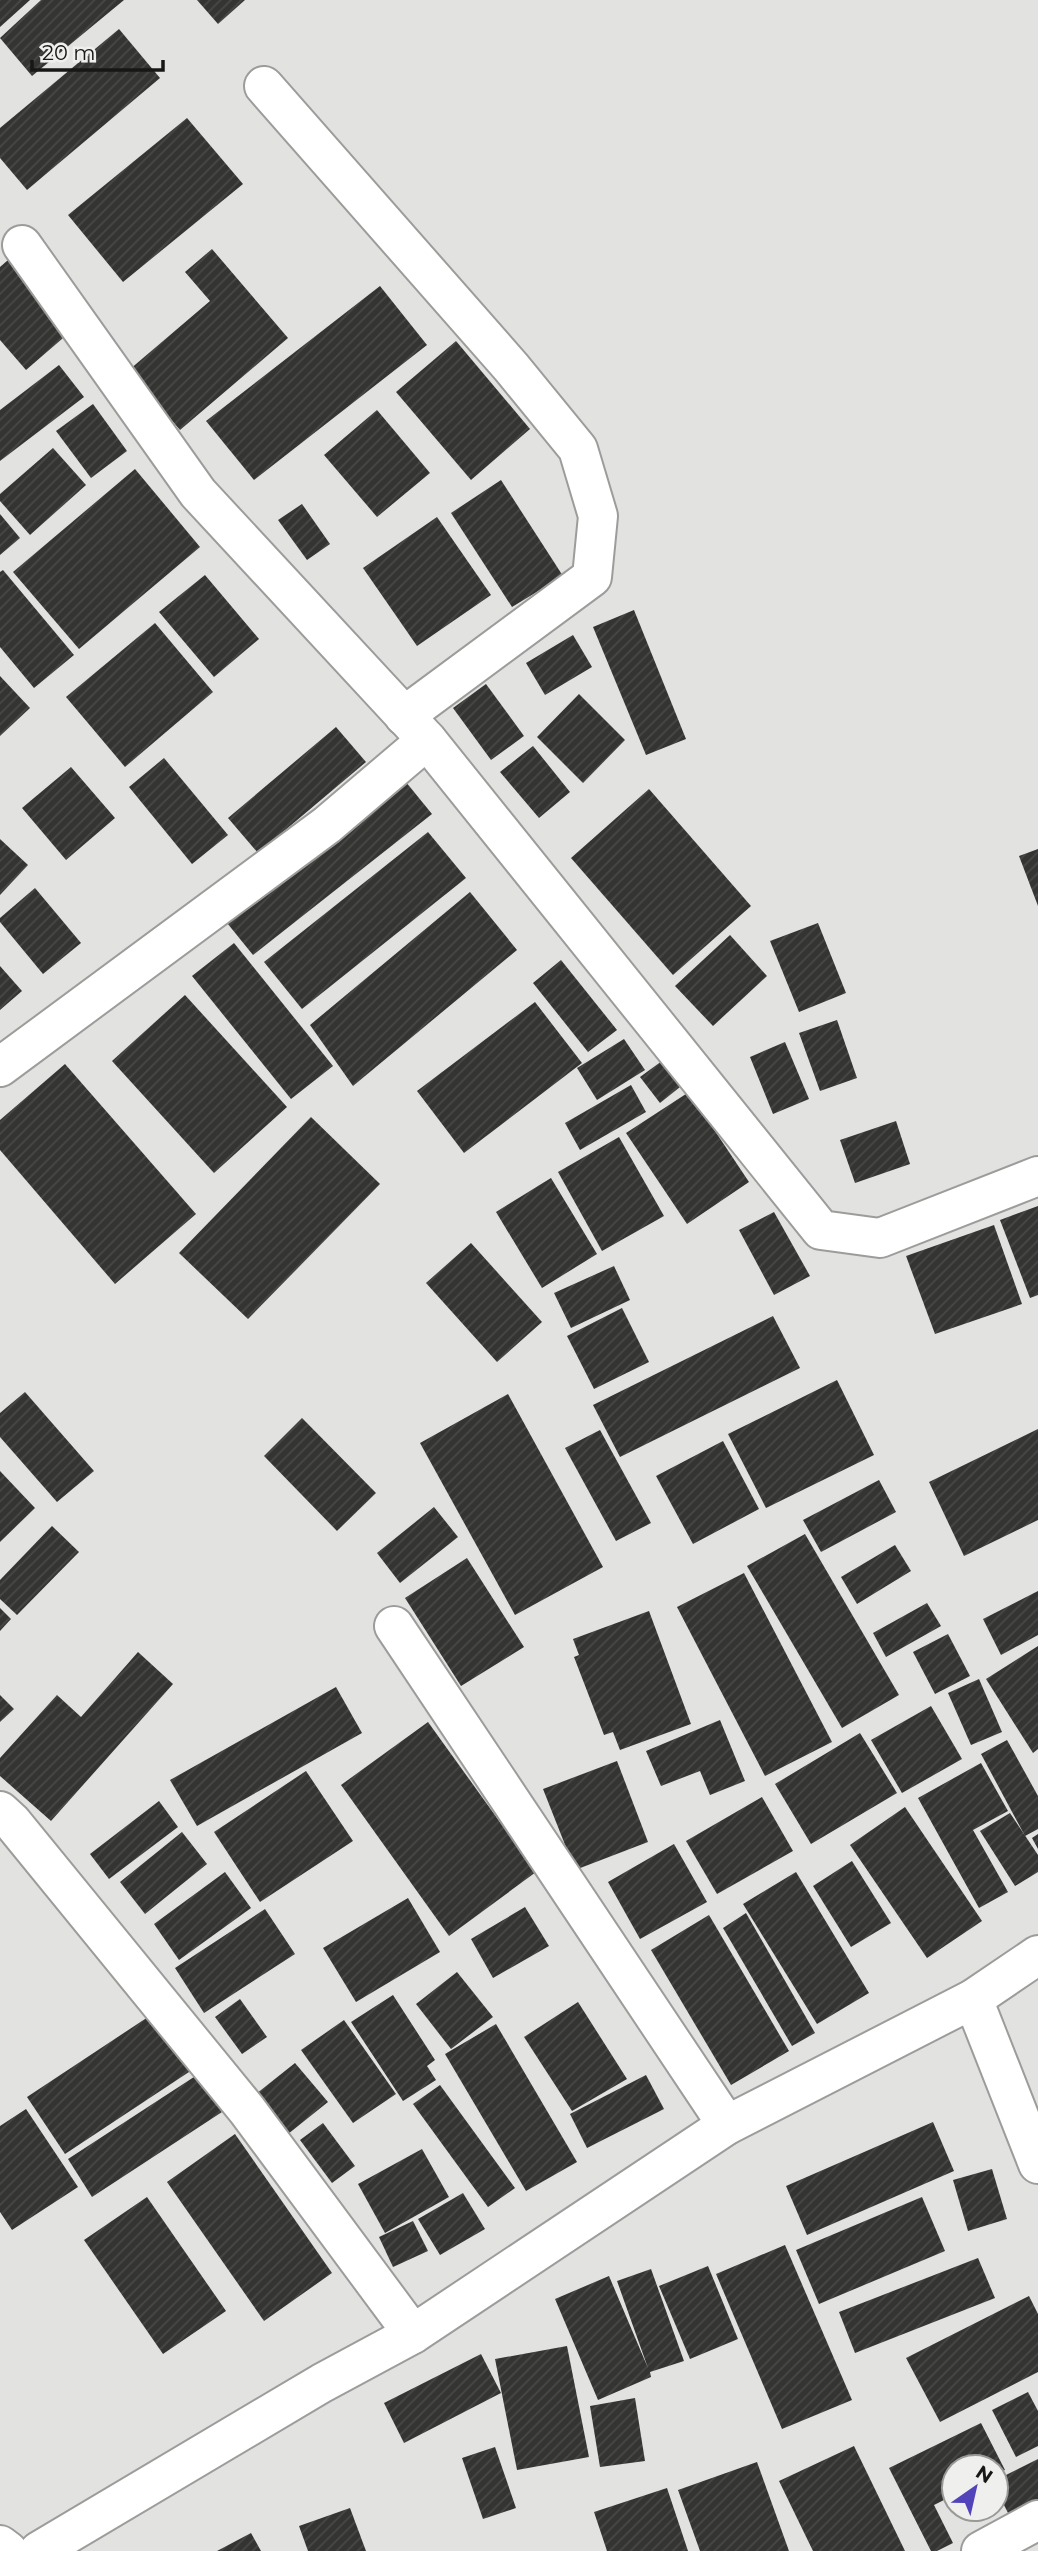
<svg xmlns="http://www.w3.org/2000/svg" width="1038" height="2551" font-family="Montserrat,sans-serif">
	<style>
		.building { fill: url(#building-hatch) }
		.lines { fill: none; stroke-linecap: round; stroke-linejoin: round }
		.minor-casing { stroke: #9c9d9a; stroke-width: 42 }
		.secondary-casing { stroke: #9c9d9a; stroke-width: 42 }
		.minor { stroke: #fff; stroke-width: 38 }
		.secondary { stroke: #fff; stroke-width: 38 }
	</style>
	<defs>
		<pattern id="building-hatch" width="6" height="6" patternUnits="userSpaceOnUse" patternTransform="scale(1.75)"><rect width="6" height="6" fill="#343532"/><path d="M-1 1l2-2M0 6l6-6M5 7l2-2" fill="none" stroke="#484946"/></pattern>
	</defs>
	<rect width="100%" height="100%" fill="#e2e3e0"/>
	<!-- building -->
	<g class="building">
		<polygon points="0,0 30,0 0,27"/>
		<polygon points="41,0 124,0 32,76 0,38"/>
		<polygon points="197,0 245,0 218,24"/>
		<polygon points="119,29 160,78 27,190 0,158 0,128"/>
		<polygon points="187,118 243,184 123,282 68,215"/>
		<polygon points="212,249 288,338 180,430 129,370 210,301 185,272"/>
		<polygon points="8,260 70,332 26,370 0,340 0,267"/>
		<polygon points="380,286 427,345 254,480 206,421"/>
		<polygon points="456,341 530,429 471,480 396,392"/>
		<polygon points="59,365 84,397 0,461 0,410"/>
		<polygon points="93,404 127,451 91,478 56,431"/>
		<polygon points="377,410 430,473 377,517 324,455"/>
		<polygon points="53,448 86,485 30,535 0,501 0,494"/>
		<polygon points="135,469 200,547 79,649 13,572"/>
		<polygon points="501,480 563,576 512,607 451,513"/>
		<polygon points="302,504 330,544 307,560 278,520"/>
		<polygon points="0,514 20,538 0,555"/>
		<polygon points="437,517 491,595 417,646 363,568"/>
		<polygon points="3,570 74,655 34,688 0,647 0,572"/>
		<polygon points="205,575 259,639 214,677 159,612"/>
		<polygon points="634,610 686,739 646,755 593,627"/>
		<polygon points="155,623 213,692 125,767 66,697"/>
		<polygon points="573,635 592,667 545,695 526,663"/>
		<polygon points="0,676 30,708 0,736"/>
		<polygon points="486,684 524,736 491,760 453,708"/>
		<polygon points="579,694 625,740 583,783 537,737"/>
		<polygon points="336,727 366,762 258,853 228,818"/>
		<polygon points="533,746 570,792 539,818 500,772"/>
		<polygon points="164,758 228,835 192,864 129,787"/>
		<polygon points="71,767 115,818 66,860 22,808"/>
		<polygon points="401,776 432,814 253,955 223,918"/>
		<polygon points="649,789 751,906 673,975 571,858"/>
		<polygon points="428,832 466,878 302,1009 264,962"/>
		<polygon points="0,839 28,865 0,895"/>
		<polygon points="1038,849 1038,906 1019,856"/>
		<polygon points="35,888 81,943 43,974 0,922 0,918"/>
		<polygon points="470,892 517,950 353,1086 310,1025"/>
		<polygon points="818,923 846,993 799,1012 770,941"/>
		<polygon points="730,935 767,976 713,1026 675,986"/>
		<polygon points="234,943 333,1066 291,1099 192,976"/>
		<polygon points="561,960 617,1030 588,1052 533,983"/>
		<polygon points="0,966 22,991 0,1010"/>
		<polygon points="185,995 287,1107 214,1173 112,1061"/>
		<polygon points="535,1002 582,1063 464,1153 417,1091"/>
		<polygon points="837,1020 857,1078 820,1091 799,1033"/>
		<polygon points="624,1039 645,1070 597,1100 577,1068"/>
		<polygon points="785,1042 809,1099 773,1114 750,1057"/>
		<polygon points="666,1058 685,1083 660,1103 640,1077"/>
		<polygon points="65,1064 196,1214 115,1284 0,1150 0,1120"/>
		<polygon points="631,1085 646,1112 580,1150 565,1123"/>
		<polygon points="689,1092 749,1182 687,1224 626,1133"/>
		<polygon points="311,1117 380,1184 248,1319 179,1253"/>
		<polygon points="896,1121 910,1164 855,1183 840,1140"/>
		<polygon points="619,1137 664,1216 602,1251 558,1172"/>
		<polygon points="551,1178 597,1254 542,1288 496,1212"/>
		<polygon points="1038,1206 1038,1295 1030,1298 1000,1220"/>
		<polygon points="774,1212 810,1276 774,1295 739,1230"/>
		<polygon points="994,1225 1022,1304 935,1334 906,1256"/>
		<polygon points="471,1243 542,1322 497,1362 426,1283"/>
		<polygon points="614,1266 630,1300 571,1328 554,1293"/>
		<polygon points="622,1308 649,1362 594,1389 567,1336"/>
		<polygon points="773,1316 800,1368 620,1457 593,1405"/>
		<polygon points="837,1380 874,1455 766,1508 728,1434"/>
		<polygon points="25,1392 94,1471 57,1502 0,1437 0,1413"/>
		<polygon points="508,1394 603,1567 515,1615 420,1443"/>
		<polygon points="302,1418 376,1493 337,1531 264,1456"/>
		<polygon points="1038,1429 1038,1520 964,1556 929,1482"/>
		<polygon points="600,1430 651,1523 616,1541 565,1448"/>
		<polygon points="723,1441 759,1509 693,1544 656,1476"/>
		<polygon points="0,1471 35,1508 0,1542"/>
		<polygon points="879,1480 896,1512 821,1552 803,1520"/>
		<polygon points="434,1507 458,1537 400,1583 377,1553"/>
		<polygon points="52,1526 79,1552 17,1615 0,1599 0,1580"/>
		<polygon points="805,1534 899,1695 842,1728 747,1566"/>
		<polygon points="895,1545 911,1571 857,1604 841,1577"/>
		<polygon points="467,1558 524,1647 461,1686 405,1598"/>
		<polygon points="744,1573 832,1742 765,1776 677,1607"/>
		<polygon points="1038,1591 1038,1635 1001,1655 983,1619"/>
		<polygon points="927,1603 941,1626 886,1657 873,1633"/>
		<polygon points="0,1608 11,1619 0,1631"/>
		<polygon points="649,1611 691,1724 620,1750 613,1732 604,1735 574,1657 579,1655 573,1639"/>
		<polygon points="948,1634 970,1676 935,1694 913,1652"/>
		<polygon points="1038,1646 1038,1749 1033,1753 986,1679"/>
		<polygon points="138,1652 173,1684 51,1821 0,1776 0,1758 57,1695 81,1717"/>
		<polygon points="979,1679 1002,1732 971,1745 948,1693"/>
		<polygon points="336,1687 362,1733 197,1826 170,1780"/>
		<polygon points="0,1695 14,1709 0,1722"/>
		<polygon points="931,1706 962,1759 902,1793 871,1740"/>
		<polygon points="720,1720 745,1781 710,1795 700,1771 661,1786 646,1751"/>
		<polygon points="428,1722 536,1872 449,1936 341,1785"/>
		<polygon points="860,1733 897,1793 811,1844 775,1784"/>
		<polygon points="1007,1740 1038,1796 1038,1829 1025,1836 981,1754"/>
		<polygon points="617,1761 648,1842 575,1870 543,1789"/>
		<polygon points="981,1763 1008,1811 973,1830 1008,1892 979,1908 918,1798"/>
		<polygon points="306,1771 353,1841 260,1902 214,1832"/>
		<polygon points="762,1797 793,1851 717,1894 686,1841"/>
		<polygon points="159,1801 178,1827 109,1879 90,1854"/>
		<polygon points="905,1807 982,1921 927,1958 850,1845"/>
		<polygon points="1010,1813 1038,1855 1038,1872 1015,1886 980,1831"/>
		<polygon points="182,1832 207,1864 145,1914 120,1882"/>
		<polygon points="1038,1834 1038,1849 1032,1838"/>
		<polygon points="674,1844 707,1902 640,1939 608,1882"/>
		<polygon points="852,1861 891,1923 851,1947 813,1886"/>
		<polygon points="225,1872 251,1908 179,1960 154,1924"/>
		<polygon points="796,1872 869,1993 817,2024 743,1904"/>
		<polygon points="408,1898 440,1952 356,2002 323,1948"/>
		<polygon points="525,1907 549,1946 493,1978 471,1939"/>
		<polygon points="265,1909 295,1954 204,2013 175,1968"/>
		<polygon points="746,1913 815,2033 792,2046 723,1928"/>
		<polygon points="709,1915 789,2051 731,2085 651,1950"/>
		<polygon points="457,1972 493,2017 451,2049 416,2004"/>
		<polygon points="393,1995 435,2060 427,2066 436,2080 403,2101 351,2022"/>
		<polygon points="240,1999 267,2037 242,2054 215,2017"/>
		<polygon points="578,2002 627,2079 572,2111 524,2037"/>
		<polygon points="154,2013 192,2070 65,2154 27,2097"/>
		<polygon points="344,2020 396,2094 353,2123 301,2050"/>
		<polygon points="496,2024 577,2162 526,2191 445,2054"/>
		<polygon points="295,2063 328,2102 288,2134 256,2094"/>
		<polygon points="197,2075 222,2112 92,2197 68,2159"/>
		<polygon points="646,2075 664,2109 587,2148 570,2114"/>
		<polygon points="440,2085 515,2188 488,2207 413,2104"/>
		<polygon points="26,2109 78,2187 12,2230 0,2212 0,2126"/>
		<polygon points="933,2122 954,2171 807,2235 786,2186"/>
		<polygon points="323,2123 355,2166 332,2183 300,2140"/>
		<polygon points="235,2134 332,2273 264,2321 167,2182"/>
		<polygon points="422,2149 449,2197 385,2233 358,2184"/>
		<polygon points="992,2169 1007,2219 968,2231 953,2180"/>
		<polygon points="463,2193 485,2229 440,2255 418,2219"/>
		<polygon points="147,2197 226,2311 163,2354 84,2240"/>
		<polygon points="922,2197 945,2251 819,2304 796,2250"/>
		<polygon points="413,2221 428,2251 393,2267 379,2237"/>
		<polygon points="785,2245 852,2400 782,2429 716,2274"/>
		<polygon points="978,2258 995,2298 855,2353 839,2312"/>
		<polygon points="708,2266 738,2339 690,2359 659,2286"/>
		<polygon points="651,2269 684,2361 650,2372 651,2377 598,2400 555,2299 609,2276 648,2368 617,2281"/>
		<polygon points="1029,2296 1038,2314 1038,2372 940,2422 906,2358"/>
		<polygon points="567,2346 589,2457 517,2470 495,2359"/>
		<polygon points="481,2354 501,2393 404,2443 384,2403"/>
		<polygon points="1028,2392 1038,2411 1038,2446 1016,2457 992,2410"/>
		<polygon points="635,2398 645,2461 600,2467 590,2406"/>
		<polygon points="981,2423 1005,2470 996,2474 996,2467 954,2467 954,2495 934,2505 953,2543 937,2551 931,2551 889,2468"/>
		<polygon points="854,2446 905,2551 813,2551 779,2481"/>
		<polygon points="495,2447 516,2508 483,2519 462,2458"/>
		<polygon points="1038,2459 1038,2501 1009,2515 996,2489 996,2480"/>
		<polygon points="757,2462 789,2551 700,2551 678,2490"/>
		<polygon points="667,2488 688,2551 607,2551 594,2512"/>
		<polygon points="350,2508 366,2551 308,2551 299,2526"/>
		<polygon points="251,2533 261,2551 217,2551"/>
	</g>
	<g class="lines">
		<defs>
			<g id="minor">
				<polyline points="264,86 511,367 578,449 598,516 592,577 404,716"/>
				<polyline points="22,245 198,493 427,740 821,1230 880,1238 1038,1176"/>
				<polyline points="0,1067 327,825 427,740"/>
				<polyline points="394,1626 727,2125"/>
				<polyline points="0,1811 12,1822 247,2110 413,2334"/>
				<polyline points="973,1999 1038,2164"/>
				<polyline points="981,2551 1038,2520"/>
			</g>
			<g id="secondary">
				<polyline points="0,2545 8,2551"/>
				<polyline points="39,2551 322,2383 413,2334 727,2125 973,1999 1038,1955"/>
			</g>
		</defs>
		<!-- minor casing -->
		<use href="#minor" class="minor-casing"/>
		<!-- secondary casing -->
		<use href="#secondary" class="secondary-casing"/>
		<!-- minor -->
		<use href="#minor" class="minor"/>
		<!-- secondary -->
		<use href="#secondary" class="secondary"/>
	</g>
	<!-- north arrow -->
	<g transform="translate(975 2488) rotate(34)"><circle r="33" fill="#eff0ed" stroke="#999997" stroke-width="2"/>
	<path d="M0-5L12 26L0 18L-12 26Z" fill="#5144bb"/>
	<text y="-10" font-size="19" font-weight="bold" text-anchor="middle" fill="#171716">N</text>
	</g>
	<!-- scale -->
	<path d="M32 60v10h131v-10" fill="none" stroke="#171716" stroke-width="3.5"/>
	<text x="42" y="60" font-size="21" fill="#171716" stroke="#eff0ed" stroke-width="5" paint-order="stroke">20 m</text>
</svg>
